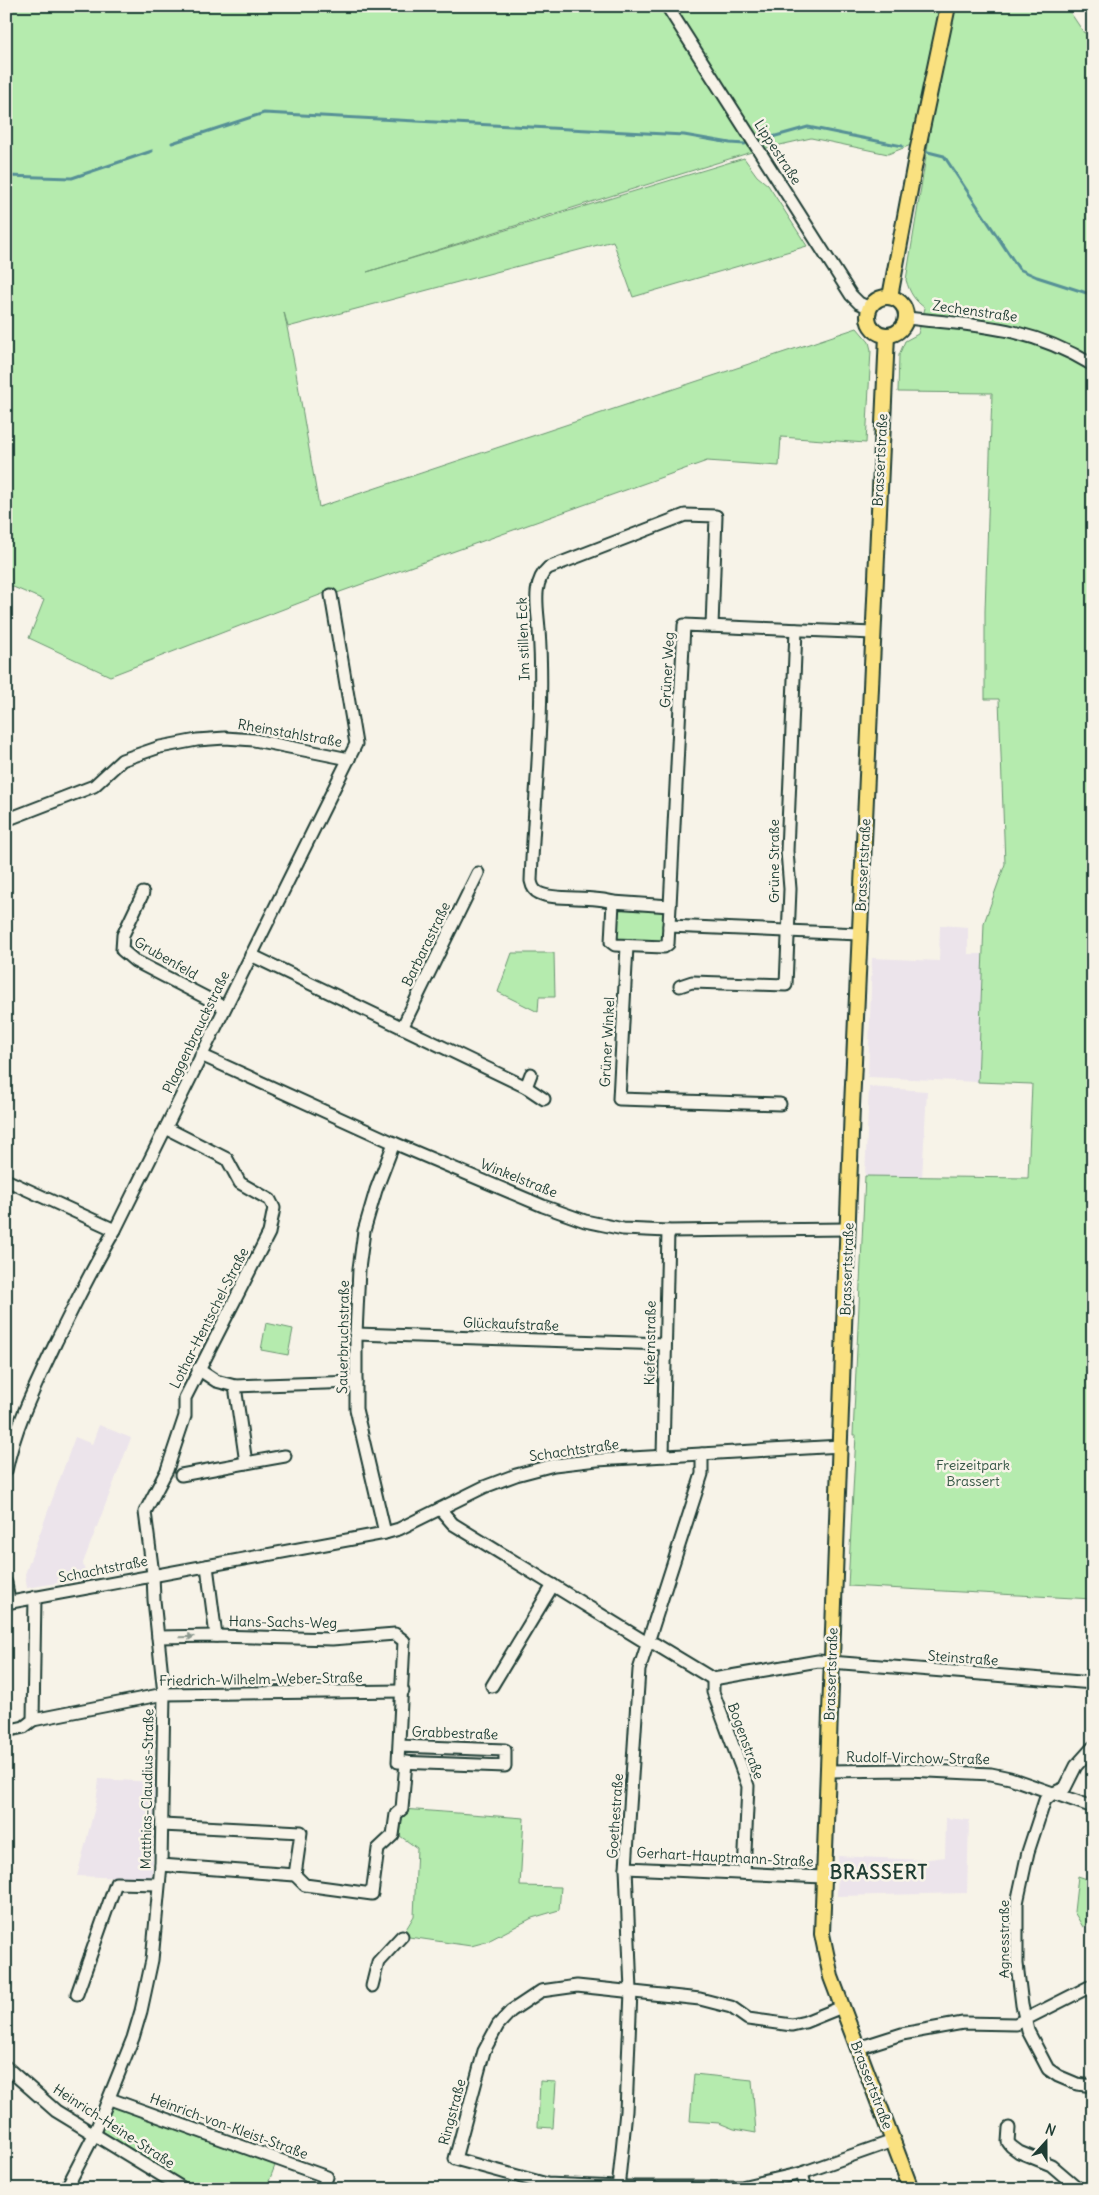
<svg xmlns="http://www.w3.org/2000/svg" width="1099" height="2195" font-family="Delius,sans-serif">
	<style>
		.built { fill: #ece4eb }
		.green { fill: #b5ebae; stroke: #6a9471 }
		.lines { fill: none; stroke-linecap: round; stroke-linejoin: round }
		.stream { stroke: #569096; stroke-width: 3 }
		.minor-casing { stroke: #1f3d34; stroke-width: 15 }
		.major-casing { stroke: #1f3d34; stroke-width: 18 }
		.minor { stroke: #f7f3e8; stroke-width: 11 }
		.major { stroke: #fae180; stroke-width: 14 }
		.oneway { fill: #8b988e }
		.labels { text-anchor: middle; dominant-baseline: central; stroke-width: 5; stroke-linejoin: round; paint-order: stroke }
		.street-label { font-size: 14px; fill: #1f3d34; stroke: #f7f3e8 }
		.park-label { font-size: 14px; fill: #365746; stroke: #f7f3e8 }
		.district-label { font-size: 19px; font-weight: bold; letter-spacing: 1px; fill: #1f3d34; stroke: #f7f3e8 }
	</style>
	<rect width="100%" height="100%" fill="#f7f3e8"/>
	<filter id="ink" filterUnits="userSpaceOnUse"><feTurbulence type="fractalNoise" baseFrequency=".02" numOctaves="2"/><feDisplacementMap in="SourceGraphic" scale="10" xChannelSelector="R" yChannelSelector="G"/><feConvolveMatrix kernelMatrix="1 2 1 2 8 2 1 2 1" color-interpolation-filters="sRGB"/></filter>
	<g filter="url(#ink)">
		<!-- built -->
		<g class="built">
			<polygon points="940,925 968,927 968,954 983,954 978,1082 868,1077 872,958 939,961"/>
			<polygon points="869,1087 927,1091 922,1178 865,1176"/>
			<polygon points="99,1425 131,1438 83,1563 86,1578 27,1588 25,1574 75,1437 92,1444"/>
			<polygon points="99,1779 155,1782 152,1879 77,1876 96,1803"/>
			<polygon points="946,1818 969,1820 967,1893 837,1896 838,1856 922,1860 945,1857"/>
		</g>
		<!-- green -->
		<g class="green">
			<path d="M 6,6 L 1066,6 L 1084,33 L 1093,29 L 1093,1599 L 848,1586 L 856,1435 L 853,1435 L 865,1176 L 1028,1178 L 1032,1084 L 978,1082 L 984,923 L 1005,864 L 999,699 L 985,699 L 985,611 L 992,393 L 898,392 L 899,355 L 905,341 L 918,334 L 925,308 C 914,300 910,293 906,280 L 929,138 L 888,154 L 811,138 L 758,150 L 367,272 L 744,158 L 757,176 L 768,185 L 807,246 L 633,297 L 613,241 L 288,327 L 284,312 L 295,367 L 319,507 L 857,328 L 869,342 L 871,350 L 866,443 L 781,437 L 779,466 L 707,461 L 337,593 L 336,590 L 325,593 L 110,676 L 29,638 L 44,600 L 6,584 Z"/>
			<polygon points="619,905 663,908 666,913 665,941 661,944 614,940 615,909"/>
			<polygon points="512,953 554,953 555,997 539,997 538,1012 498,992"/>
			<polygon points="266,1323 293,1329 288,1355 261,1350"/>
			<polygon points="403,1809 524,1818 520,1886 561,1887 559,1910 532,1918 486,1942 471,1946 402,1936 414,1916 417,1848 400,1836"/>
			<polygon points="1078,1876 1093,1881 1093,1920 1083,1927 1074,1912"/>
			<polygon points="694,2074 752,2080 756,2133 734,2129 719,2123 690,2121"/>
			<polygon points="540,2081 556,2082 553,2128 538,2127"/>
			<polygon points="112,2105 276,2163 266,2189 197,2189 102,2131"/>
		</g>
		<g class="lines">
			<!-- stream -->
			<g class="stream">
				<polyline points="765,139 808,127 902,146"/>
				<polyline points="172,143 264,113 684,135 730,143 745,144"/>
				<polyline points="928,152 944,156 1019,269 1037,277 1093,295"/>
				<polyline points="6,176 72,178 152,151"/>
			</g>
			<defs>
				<g id="minor">
					<polyline points="667,6 851,295 859,303 870,308"/>
					<path d="M 906,318 C 979,326 1026,325 1093,365"/>
					<polyline points="6,820 94,786 122,760 160,747 197,740 225,738 254,740 349,759"/>
					<polyline points="143,893 123,935 122,950 135,961 224,1007"/>
					<path d="M 613,902 C 592,895 554,901 539,893 C 534,891 532,886 531,881 C 534,798 545,713 539,630 C 538,610 531,583 548,568 L 685,515 L 716,516 L 712,626"/>
					<polygon points="613,902 670,906 668,944 664,947 615,945 611,942"/>
					<polyline points="670,906 684,625 873,633"/>
					<polyline points="669,926 860,934"/>
					<polyline points="627,946 619,1099 780,1104"/>
					<polyline points="251,955 526,1087 544,1099"/>
					<polyline points="680,986 692,982 786,985 790,889 787,851 796,630"/>
					<polyline points="402,1028 478,873"/>
					<polyline points="201,1055 394,1143 543,1206 585,1221 623,1229 668,1231 848,1229"/>
					<polyline points="526,1087 531,1074"/>
					<polyline points="6,1180 115,1230"/>
					<polyline points="356,1334 665,1344"/>
					<polyline points="198,1369 216,1381 235,1386 356,1382"/>
					<polyline points="235,1386 246,1463 285,1456"/>
					<polyline points="663,1456 668,1231"/>
					<path d="M 6,1471 C 16,1423 35,1387 56,1342 C 75,1304 93,1266 115,1230 L 356,744 L 331,595"/>
					<polyline points="181,1475 246,1463"/>
					<polyline points="440,1509 453,1524 647,1643 655,1644 713,1679 818,1661 1093,1683"/>
					<polyline points="385,1533 356,1409 356,1334 359,1269 364,1231 376,1190 394,1143"/>
					<polyline points="207,1566 216,1636"/>
					<polyline points="6,1583 9,1602"/>
					<polyline points="6,1603 385,1533 399,1529 484,1487 516,1475 554,1465 597,1460 841,1446"/>
					<polyline points="158,1637 216,1636 332,1639 395,1634 404,1641 398,1762 505,1766 505,1750 399,1746"/>
					<polyline points="713,1679 713,1692 748,1786 744,1873"/>
					<polyline points="492,1686 553,1585"/>
					<polyline points="33,1720 164,1694 403,1691"/>
					<polyline points="6,1731 24,1727 33,1720 35,1597"/>
					<polyline points="1093,1747 1076,1766 1065,1788 1053,1793 1045,1800 1028,1852 1017,1903 1017,1964 1022,2005 1028,2031 1048,2069 1058,2076 1077,2084 1093,2086"/>
					<polyline points="827,1771 908,1770 991,1774 1010,1778 1093,1807"/>
					<polyline points="161,1865 295,1875 301,1832 162,1825"/>
					<polyline points="626,1868 823,1877"/>
					<polyline points="295,1875 305,1885 372,1894 378,1849 393,1835 396,1814 402,1809 406,1762"/>
					<polyline points="372,1986 378,1962 402,1936"/>
					<polyline points="77,1994 116,1883 158,1884"/>
					<polyline points="842,2007 805,2022 792,2025 748,2019 731,2007 700,1999 577,1986 541,1991 511,2011 498,2025 484,2051 455,2159 547,2184 618,2187 741,2187 802,2173 893,2141"/>
					<polyline points="858,2048 902,2034 963,2023 1016,2024 1093,1985"/>
					<polyline points="6,2067 56,2111 184,2189"/>
					<polyline points="110,2099 327,2177 322,2189"/>
					<polyline points="1009,2128 1008,2142 1011,2146 1019,2152 1051,2165 1079,2189"/>
					<polyline points="802,2173 806,2189"/>
					<polyline points="66,2189 94,2135 133,2038 141,2011 152,1960 161,1865 164,1694 154,1600 153,1574 145,1512 167,1470 185,1416 185,1398 269,1233 274,1208 270,1200 240,1183 227,1159 166,1128"/>
					<polyline points="618,2189 626,2111 631,1991 626,1868 639,1670 702,1474 702,1454"/>
				</g>
				<g id="major">
					<polyline points="890,297 917,152 948,6"/>
					<circle cx="887" cy="316" r="19"/>
					<polyline points="887,335 852,1106 822,1934 831,1977 911,2189"/>
				</g>
			</defs>
			<!-- minor casing -->
			<use href="#minor" class="minor-casing"/>
			<!-- major casing -->
			<use href="#major" class="major-casing"/>
			<!-- minor -->
			<use href="#minor" class="minor"/>
			<!-- major -->
			<use href="#major" class="major"/>
		</g>
		<!-- one-way arrows -->
		<defs><path id="oneway-solid" d="M-6-.8H1V-3.2L6.5 0L1 3.2V.8H-6Z" transform="scale(1.25)"/></defs>
		<use class="oneway" href="#oneway-solid" transform="translate(187 1637) rotate(-2)"/>
	</g>
	<g class="labels">
		<!-- street labels -->
		<g class="street-label">
			<text transform="translate(778 152) rotate(57)">Lippestraße</text>
			<text transform="translate(975 311) rotate(8)">Zechenstraße</text>
			<text transform="translate(880 460) rotate(-87)">Brassertstraße</text>
			<text transform="translate(523 639) rotate(-92)">Im stillen Eck</text>
			<text transform="translate(667 670) rotate(-87)">Grüner Weg</text>
			<text transform="translate(290 733) rotate(10)">Rheinstahlstraße</text>
			<text transform="translate(774 861) rotate(-90)">Grüne Straße</text>
			<text transform="translate(863 865) rotate(-87)">Brassertstraße</text>
			<text transform="translate(426 944) rotate(-64)">Barbarastraße</text>
			<text transform="translate(166 958) rotate(30)">Grubenfeld</text>
			<text transform="translate(196 1032) rotate(-64)">Plaggenbrauckstraße</text>
			<text transform="translate(607 1042) rotate(-87)">Grüner Winkel</text>
			<text transform="translate(519 1178) rotate(22)">Winkelstraße</text>
			<text transform="translate(847 1269) rotate(-88)">Brassertstraße</text>
			<text transform="translate(209 1318) rotate(-63)">Lothar-Hentschel-Straße</text>
			<text transform="translate(511 1324) rotate(2)">Glückaufstraße</text>
			<text transform="translate(343 1337) rotate(-89)">Sauerbruchstraße</text>
			<text transform="translate(650 1343) rotate(-89)">Kiefernstraße</text>
			<text transform="translate(574 1450) rotate(-8)">Schachtstraße</text>
			<text transform="translate(103 1569) rotate(-11)">Schachtstraße</text>
			<text transform="translate(283 1622) rotate(1)">Hans-Sachs-Weg</text>
			<text transform="translate(963 1658) rotate(4)">Steinstraße</text>
			<text transform="translate(831 1674) rotate(-88)">Brassertstraße</text>
			<text transform="translate(261 1679) rotate(-1)">Friedrich-Wilhelm-Weber-Straße</text>
			<text transform="translate(455 1733) rotate(2)">Grabbestraße</text>
			<text transform="translate(746 1741) rotate(70)">Bogenstraße</text>
			<text transform="translate(918 1758) rotate(1)">Rudolf-Virchow-Straße</text>
			<text transform="translate(147 1789) rotate(-89)">Matthias-Claudius-Straße</text>
			<text transform="translate(615 1816) rotate(-86)">Goethestraße</text>
			<text transform="translate(725 1857) rotate(3)">Gerhart-Hauptmann-Straße</text>
			<text transform="translate(1004 1939) rotate(-90)">Agnesstraße</text>
			<text transform="translate(872 2085) rotate(69)">Brassertstraße</text>
			<text transform="translate(452 2112) rotate(-75)">Ringstraße</text>
			<text transform="translate(114 2126) rotate(33)">Heinrich-Heine-Straße</text>
			<text transform="translate(229 2126) rotate(20)">Heinrich-von-Kleist-Straße</text>
		</g>
		<!-- park labels -->
		<g class="park-label">
			<text x="973" y="1465">Freizeitpark<tspan x="973" dy="16">Brassert</tspan></text>
		</g>
		<!-- district labels -->
		<g class="district-label">
			<text x="879" y="1872">BRASSERT</text>
		</g>
	</g>
	<!-- margin -->
	<rect width="1099" height="2195" fill="none" stroke="#f7f3e8" stroke-width="25"/>
	<rect x="12" y="12" width="1074" height="2170" fill="none" stroke="#1f3d34" stroke-width="2" filter="url(#ink)"/>
	<!-- north arrow -->
	<g transform="translate(1046 2142) rotate(21)" stroke="#f7f3e8" stroke-width="4" paint-order="stroke">
	<path d="M0-4L9 19L0 12L-9 19Z" fill="#1f3d34"/>
	<text y="-8" font-size="14" font-weight="bold" text-anchor="middle" fill="#1f3d34">N</text>
	</g>
</svg>
